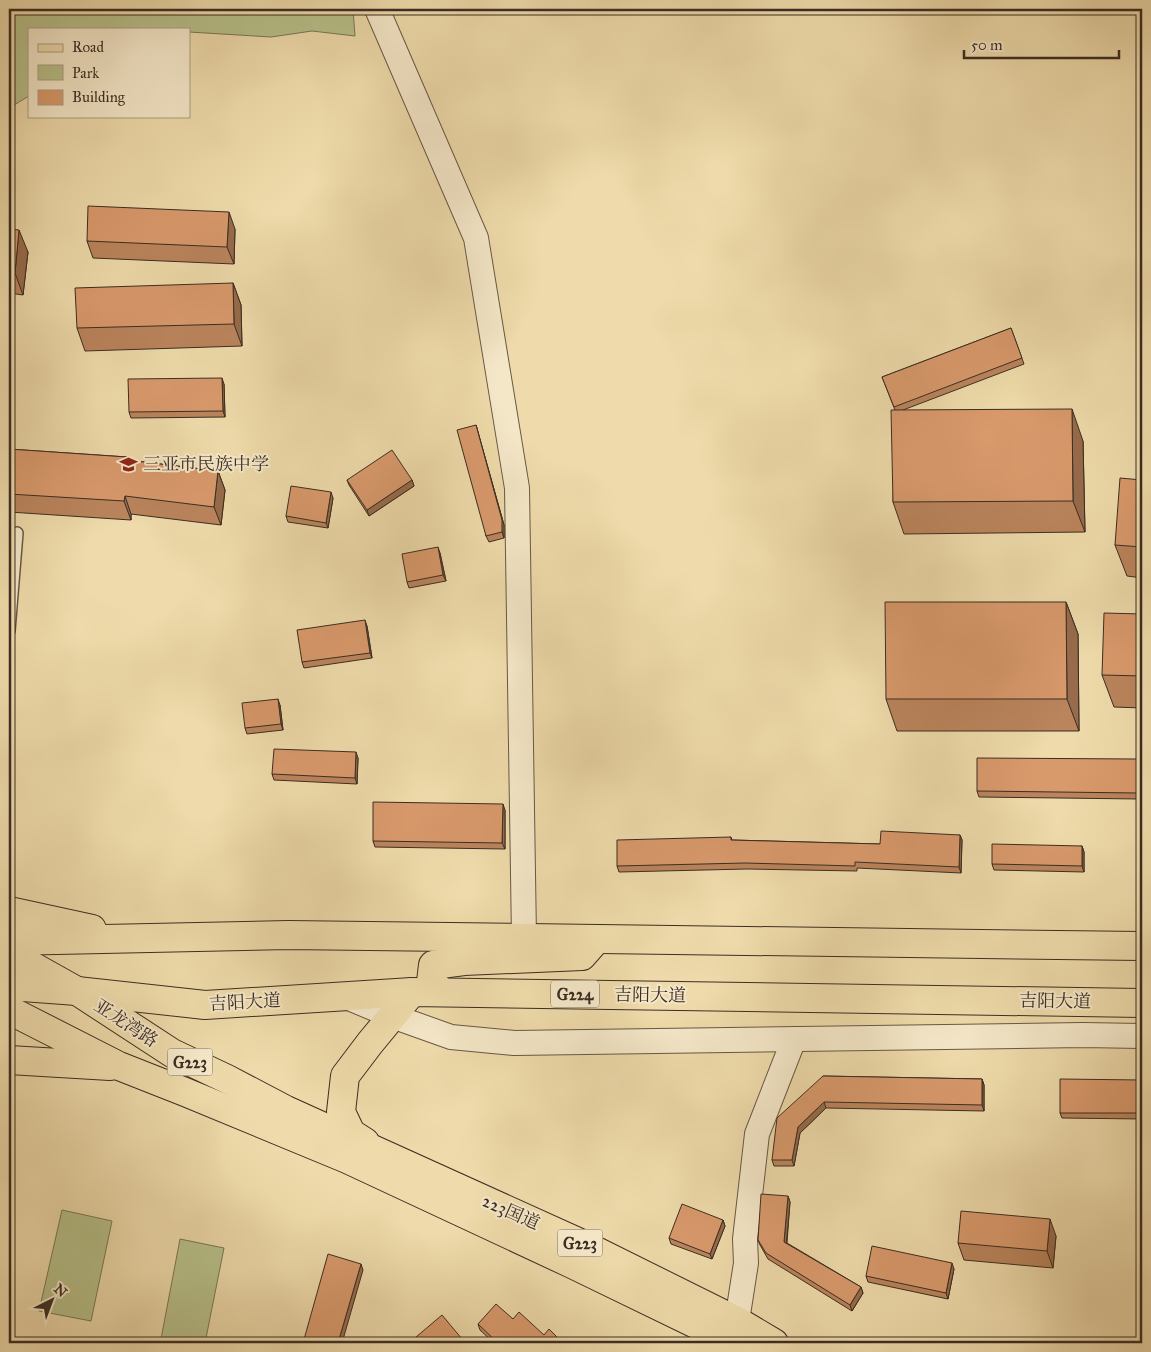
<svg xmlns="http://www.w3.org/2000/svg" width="1151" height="1352" font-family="'IM FELL Great Primer','Noto Serif SC',serif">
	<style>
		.green { fill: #b7c08a; stroke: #797656 }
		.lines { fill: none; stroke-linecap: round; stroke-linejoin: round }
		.service-casing { stroke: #685845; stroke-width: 14 }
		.minor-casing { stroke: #685845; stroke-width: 26 }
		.primary-casing { stroke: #3b2d23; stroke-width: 30 }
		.trunk-casing { stroke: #3b2d23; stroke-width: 30 }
		.service { stroke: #f4e7c8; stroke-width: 11 }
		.minor { stroke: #f4e7c8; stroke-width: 24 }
		.primary { stroke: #eedaaa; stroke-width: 28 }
		.trunk { stroke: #eedaaa; stroke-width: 28 }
		.wall { fill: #ba845c; stroke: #3b2d23 }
		.shaded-wall { fill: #976b4b; stroke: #3b2d23 }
		.building { fill: #d8996b; stroke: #3b2d23 }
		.labels { text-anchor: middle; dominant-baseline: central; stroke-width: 4; stroke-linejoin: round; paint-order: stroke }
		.shield { fill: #f4e7c8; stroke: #726554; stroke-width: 1 }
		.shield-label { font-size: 16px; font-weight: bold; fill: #3b2d23 }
		.poi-label { font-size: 18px; fill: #3b2d23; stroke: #f4e7c8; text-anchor: start }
		.street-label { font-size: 18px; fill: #3b2d23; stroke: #f4e7c8 }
	</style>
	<rect width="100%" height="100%" fill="#eedaaa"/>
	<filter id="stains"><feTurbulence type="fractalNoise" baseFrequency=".004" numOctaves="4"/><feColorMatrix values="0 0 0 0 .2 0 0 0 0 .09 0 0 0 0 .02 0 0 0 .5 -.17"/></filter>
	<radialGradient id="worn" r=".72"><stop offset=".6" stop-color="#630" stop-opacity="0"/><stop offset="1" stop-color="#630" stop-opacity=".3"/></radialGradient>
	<!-- green -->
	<g class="green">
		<polygon points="9,9 353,9 355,36 312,31 271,37 189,32 189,29 29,29 29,96 9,108"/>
		<polygon points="62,1210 112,1221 91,1321 39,1311"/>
		<polygon points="180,1239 224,1248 205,1343 186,1343 161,1339"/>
	</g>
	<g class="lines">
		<defs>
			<polyline id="service" points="9,631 17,533"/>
			<g id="minor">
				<polyline points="377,9 476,238 517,488 524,938"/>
				<polyline points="344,996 392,1016 451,1037 514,1043 1083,1035 1142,1036"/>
				<polyline points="737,1321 746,1263 745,1239 757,1134 794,1039"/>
			</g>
			<polyline id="primary" points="442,992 431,982 433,965 464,961 582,956 597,939"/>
			<g id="trunk">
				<polyline points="9,911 92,929"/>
				<polyline points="9,941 288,935 1142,946"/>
				<polyline points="9,953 77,991 172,1053 227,1079 286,1110 580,1243 737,1321 774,1343"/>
				<polyline points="9,986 77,991 205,1005 412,992 1142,1003"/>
				<polyline points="9,1010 119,1066 185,1092 347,1159 572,1264 708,1330 731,1343"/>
				<polyline points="9,1060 110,1066"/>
				<polyline points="365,1142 351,1133 341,1112 345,1076 370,1043 412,992"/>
			</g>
		</defs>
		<!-- service casing -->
		<use href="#service" class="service-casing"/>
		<!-- minor casing -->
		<use href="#minor" class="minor-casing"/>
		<!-- primary casing -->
		<use href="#primary" class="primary-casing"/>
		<!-- trunk casing -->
		<use href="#trunk" class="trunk-casing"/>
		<!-- service -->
		<use href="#service" class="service"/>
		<!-- minor -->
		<use href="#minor" class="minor"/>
		<!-- primary -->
		<use href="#primary" class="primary"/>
		<!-- trunk -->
		<use href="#trunk" class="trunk"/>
	</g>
	<!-- wall -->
	<g class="wall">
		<polygon points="9,229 28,252 23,295 9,293"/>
		<polygon points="235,229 234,264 93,258 87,241"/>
		<polygon points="233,283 241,305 242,346 85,351 77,328"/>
		<polygon points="1011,328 1024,364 903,410 1083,441 1085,532 904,534 893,502 895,410 882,377"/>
		<polygon points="224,384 225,417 131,418 129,412"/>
		<polygon points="476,425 504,525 504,538 489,542 486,536"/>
		<polygon points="9,449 127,457 128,460 218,471 225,490 221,525 131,514 131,520 9,512"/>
		<polygon points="347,480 412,480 414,486 369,516 349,485"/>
		<polygon points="1142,480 1142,578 1127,576 1115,545"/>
		<polygon points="333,498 328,528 288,522 286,516"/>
		<polygon points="440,553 446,581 409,588 407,582"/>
		<polygon points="1066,602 1078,634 1079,731 897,731 886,699"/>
		<polygon points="1142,614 1142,708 1114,707 1102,675"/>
		<polygon points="367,626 372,658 304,668 302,662"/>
		<polygon points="280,705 283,730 247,734 245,728"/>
		<polygon points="358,758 357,784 274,780 272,774"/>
		<polygon points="1139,765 1139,799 979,797 977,791"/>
		<polygon points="505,810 505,849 375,847 373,841"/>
		<polygon points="960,835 962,840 961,873 857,868 857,871 747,869 619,872 617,866 731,837 732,840 880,844"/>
		<polygon points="1082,846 1084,852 1084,872 994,870 992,864"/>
		<polygon points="823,1076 982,1079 984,1085 984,1111 826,1108 800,1133 794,1166 774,1166 772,1160"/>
		<polygon points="1142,1080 1142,1119 1062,1118 1060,1113"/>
		<polygon points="788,1196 790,1202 787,1243 861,1287 863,1293 852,1311 768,1259 760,1245 758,1240"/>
		<polygon points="723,1220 725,1226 712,1259 671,1244 669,1238"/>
		<polygon points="1056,1236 1053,1268 964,1260 958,1243"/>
		<polygon points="954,1269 948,1299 868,1282 866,1276"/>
		<polygon points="513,1319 544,1335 563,1343 494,1343 480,1330 478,1324"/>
	</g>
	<!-- shaded-wall -->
	<g class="shaded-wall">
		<polygon points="229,212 235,229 234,264 227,247"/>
		<polygon points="19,230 28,252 23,295 15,273"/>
		<polygon points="233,283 241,305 242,346 234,324"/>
		<polygon points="9,342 11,347 9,369"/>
		<polygon points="222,378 224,384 225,417 223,411"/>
		<polygon points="1072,409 1083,441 1085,532 1073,501"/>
		<polygon points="476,425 504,525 504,538 502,532"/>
		<polygon points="218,471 225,490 221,525 214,507"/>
		<polygon points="412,480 414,486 369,516 367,510"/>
		<polygon points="331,492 333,498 328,528 326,523"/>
		<polygon points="125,496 131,514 131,520 124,501"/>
		<polygon points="438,547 440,553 446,581 443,575"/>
		<polygon points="1066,602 1078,634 1079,731 1067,699"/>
		<polygon points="365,620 367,626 372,658 370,653"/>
		<polygon points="278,699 280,705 283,730 281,724"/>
		<polygon points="356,752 358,758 357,784 355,778"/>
		<polygon points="1137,759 1139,765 1139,799 1137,793"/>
		<polygon points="503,804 505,810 505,849 502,843"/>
		<polygon points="960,835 962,840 961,873 959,867"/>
		<polygon points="1082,846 1084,852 1084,872 1082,866"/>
		<polygon points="982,1079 984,1085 984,1111 982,1105"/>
		<polygon points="824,1102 826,1108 800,1133 794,1166 792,1160 798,1127"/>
		<polygon points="788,1196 790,1202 786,1247 784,1242"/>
		<polygon points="1050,1219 1056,1236 1053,1268 1047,1251"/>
		<polygon points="723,1220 725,1226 712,1259 710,1254"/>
		<polygon points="952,1263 954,1269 948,1299 946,1293"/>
		<polygon points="361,1264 363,1270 342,1343 338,1343"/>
		<polygon points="861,1287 863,1293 852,1311 850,1305"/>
		<polygon points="462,1339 464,1343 457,1343"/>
	</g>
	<!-- building -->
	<g class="building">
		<polygon points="88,206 229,212 227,247 87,241"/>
		<polygon points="9,229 19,230 15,273 9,272"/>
		<polygon points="233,283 234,324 77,328 75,288"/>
		<polygon points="1011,328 1022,358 894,407 882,377"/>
		<polygon points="222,378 223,411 129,412 128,379"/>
		<polygon points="1072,409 1073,501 893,502 891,410"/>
		<polygon points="476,425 502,520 502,532 486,536 457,430"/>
		<polygon points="9,449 127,457 127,460 218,471 214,507 125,496 124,501 9,494"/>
		<polygon points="392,450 412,480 367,510 347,480"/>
		<polygon points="1120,478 1142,480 1142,547 1115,545"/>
		<polygon points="291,486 331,492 326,523 286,516"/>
		<polygon points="438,547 443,575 407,582 402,554"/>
		<polygon points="885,602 1066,602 1067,699 886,699"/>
		<polygon points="1104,613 1142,614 1142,676 1102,675"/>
		<polygon points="365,620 370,653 302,662 297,630"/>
		<polygon points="278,699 281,724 245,728 242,703"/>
		<polygon points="274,749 356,752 355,778 272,774"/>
		<polygon points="977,758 1137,759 1137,793 977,791"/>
		<polygon points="373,802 503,804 502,843 373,841"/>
		<polygon points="881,831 960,835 959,867 855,862 855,866 745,863 617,866 617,840 731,837 731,840 880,844"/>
		<polygon points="992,844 1082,846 1082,866 992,864"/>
		<polygon points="823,1076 982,1079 982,1105 824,1102 798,1127 792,1160 772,1160 777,1118"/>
		<polygon points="1060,1079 1142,1080 1142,1113 1060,1113"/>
		<polygon points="761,1194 788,1196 784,1242 861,1287 850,1305 766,1253 758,1240"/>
		<polygon points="682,1204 723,1220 710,1254 669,1238"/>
		<polygon points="961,1211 1050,1219 1047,1251 958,1243"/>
		<polygon points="872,1246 952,1263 946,1293 866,1276"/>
		<polygon points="328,1254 361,1264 338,1343 303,1343"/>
		<polygon points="496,1304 513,1319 519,1312 544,1335 549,1329 563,1343 498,1343 478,1324"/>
		<polygon points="442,1315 462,1339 457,1343 409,1343"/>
	</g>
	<!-- icons -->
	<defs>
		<symbol id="school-bare" viewBox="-9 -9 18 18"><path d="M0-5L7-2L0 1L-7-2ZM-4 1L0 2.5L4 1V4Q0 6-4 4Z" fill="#8f2418" stroke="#f4e7c8" stroke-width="2.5" paint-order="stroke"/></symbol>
	</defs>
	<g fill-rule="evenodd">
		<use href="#school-bare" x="116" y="452" width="25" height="25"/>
	</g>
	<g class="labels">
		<!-- shield labels -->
		<g class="shield">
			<rect x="551" y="980.5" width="48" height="27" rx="4"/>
			<rect x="167.5" y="1048.5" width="45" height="27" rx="4"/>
			<rect x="557.5" y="1229.5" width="45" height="27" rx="4"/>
		</g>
		<g class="shield-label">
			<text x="575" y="994">G224</text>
			<text x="190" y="1062">G223</text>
			<text x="580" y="1243">G223</text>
		</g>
		<!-- poi labels -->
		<g class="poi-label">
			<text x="143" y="464">三亚市民族中学</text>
		</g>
		<!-- street labels -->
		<g class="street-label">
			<text transform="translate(650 995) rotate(1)">吉阳大道</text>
			<text transform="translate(1055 1001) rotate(1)">吉阳大道</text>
			<text transform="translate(245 1002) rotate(-3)">吉阳大道</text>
			<text transform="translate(126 1023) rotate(33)">亚龙湾路</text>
			<text transform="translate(511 1212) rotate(24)">223国道</text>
		</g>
	</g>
	<!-- margin -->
	<rect width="1151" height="1352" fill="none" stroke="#eedaaa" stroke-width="30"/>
	<rect x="10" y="10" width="1131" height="1332" fill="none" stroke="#3b2d23" stroke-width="2.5"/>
	<rect x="15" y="15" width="1121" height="1322" fill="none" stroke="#3b2d23"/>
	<!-- legend -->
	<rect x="28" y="28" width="162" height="90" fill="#f4e7c8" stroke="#aa9d86"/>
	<rect x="38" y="44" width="25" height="8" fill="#eedaaa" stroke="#aa9d86"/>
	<text x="72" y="52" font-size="15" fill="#3b2d23">Road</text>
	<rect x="38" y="65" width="25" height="15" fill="#b7c08a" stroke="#aa9d86"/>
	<text x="72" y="78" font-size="15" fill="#3b2d23">Park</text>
	<rect x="38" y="90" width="25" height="15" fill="#d8996b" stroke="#aa9d86"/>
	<text x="72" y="102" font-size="15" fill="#3b2d23">Building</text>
	<!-- north arrow -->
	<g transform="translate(52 1300) rotate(42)" stroke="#f4e7c8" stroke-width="4" paint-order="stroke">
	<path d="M0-4L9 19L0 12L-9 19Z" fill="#3b2d23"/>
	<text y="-8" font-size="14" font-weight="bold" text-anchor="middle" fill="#3b2d23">N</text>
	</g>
	<!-- scale -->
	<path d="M964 50v8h155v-8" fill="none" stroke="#3b2d23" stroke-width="2.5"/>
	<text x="971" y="50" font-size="15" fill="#3b2d23" stroke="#f4e7c8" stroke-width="4" paint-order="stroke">50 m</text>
	<rect width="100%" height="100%" filter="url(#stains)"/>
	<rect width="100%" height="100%" fill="url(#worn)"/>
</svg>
